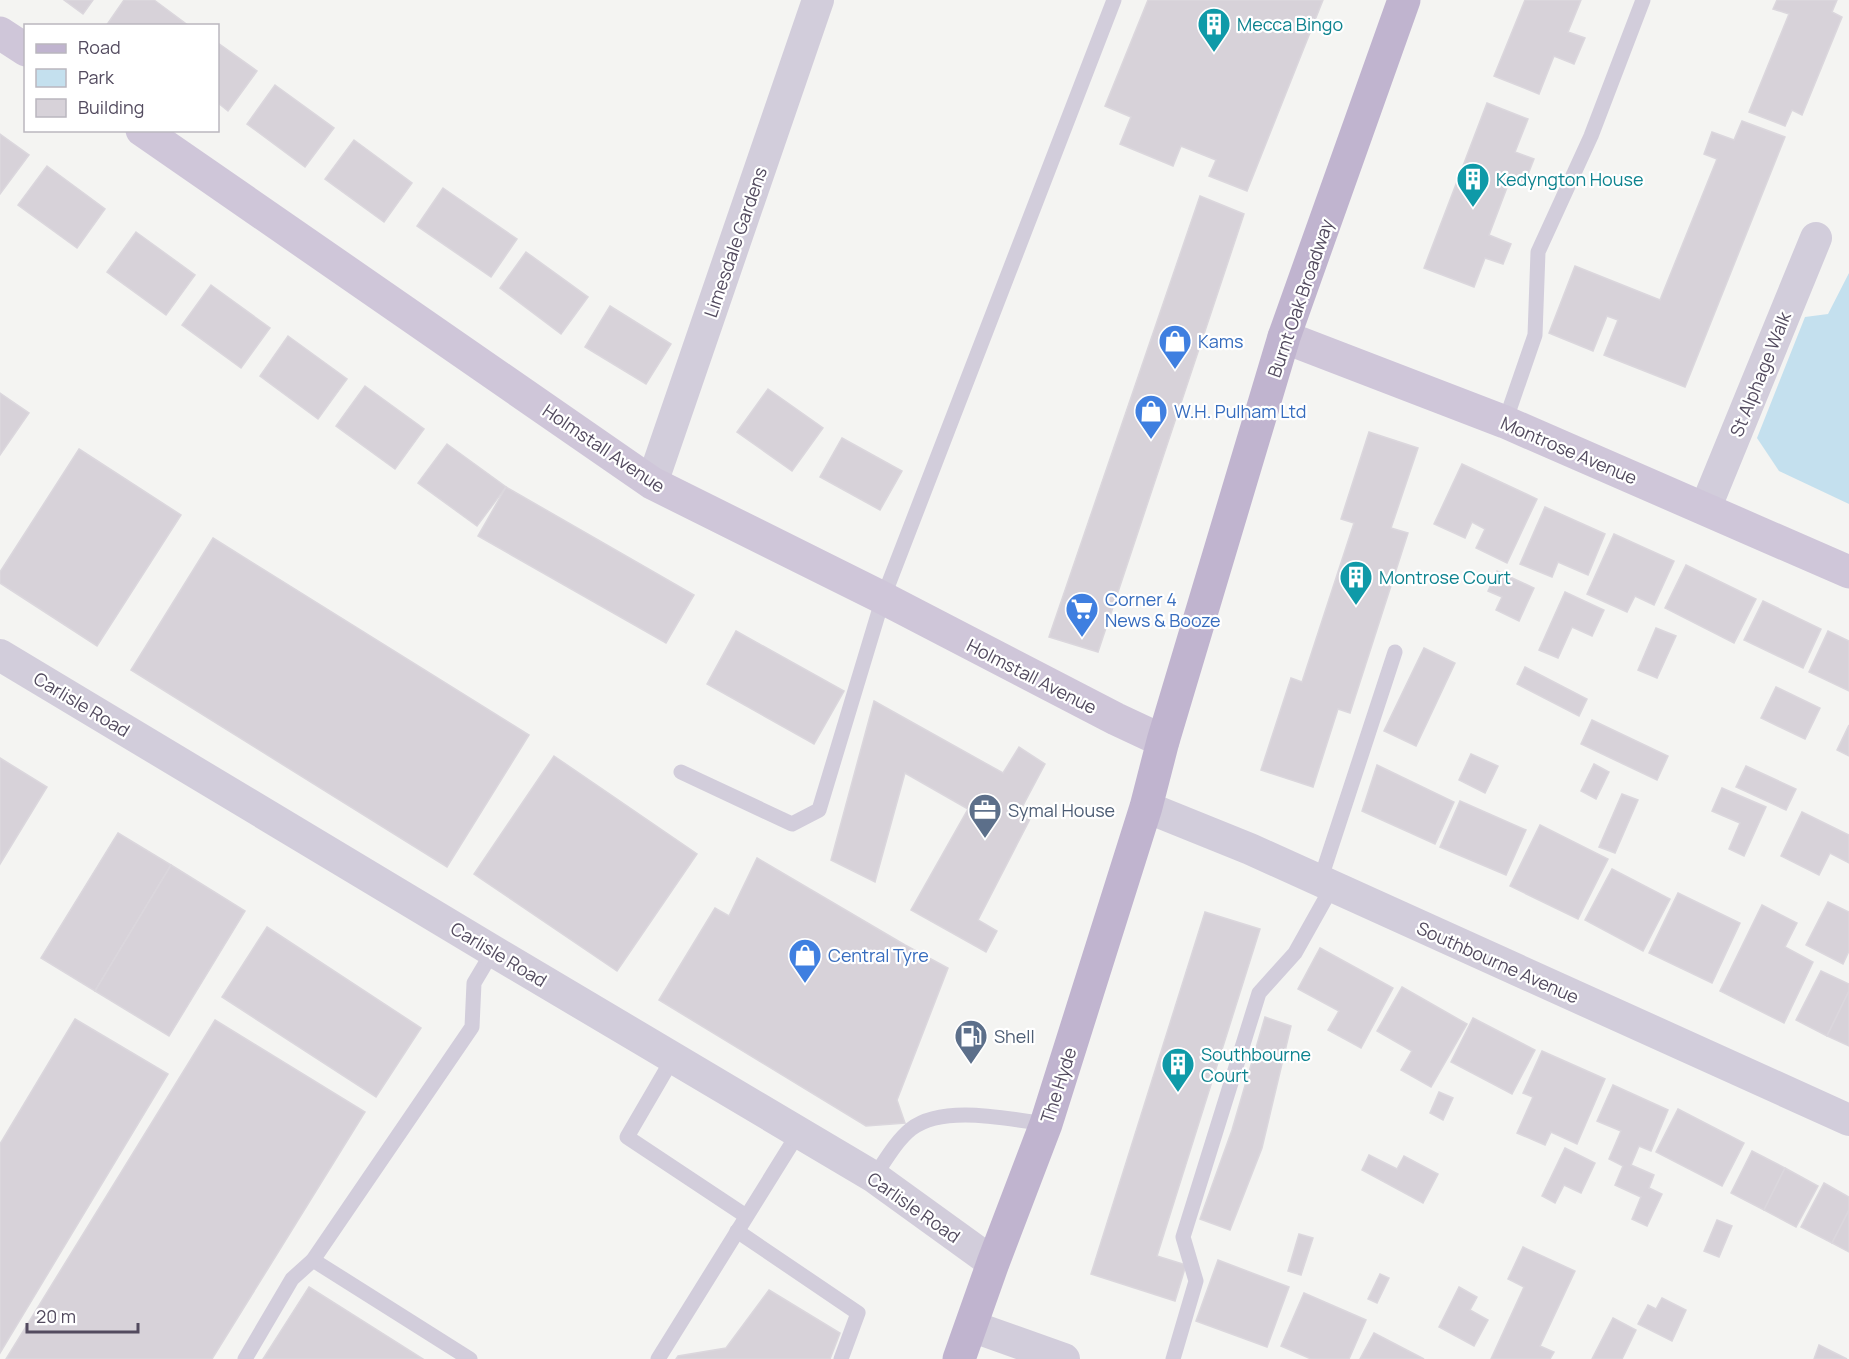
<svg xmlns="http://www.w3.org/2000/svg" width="1849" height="1359" font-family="Manrope,sans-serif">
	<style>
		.green { fill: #c4e0ee }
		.building { fill: #d7d2d9; stroke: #dbd7dd; stroke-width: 1.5 }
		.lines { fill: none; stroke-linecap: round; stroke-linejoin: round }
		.lane { stroke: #d2cddb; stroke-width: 15 }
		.street { stroke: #d2cddb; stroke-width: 32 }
		.secondary { stroke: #cfc6d9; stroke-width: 33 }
		.primary { stroke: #c0b4cf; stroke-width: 33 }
		.labels { text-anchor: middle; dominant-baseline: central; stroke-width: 4.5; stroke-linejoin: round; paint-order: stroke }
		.culture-label { font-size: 18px; fill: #0d838f; stroke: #fff; text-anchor: start }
		.street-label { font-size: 18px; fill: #534b5f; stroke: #fff }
		.shop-label { font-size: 18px; fill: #366cbe; stroke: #fff; text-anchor: start }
		.service-label { font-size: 18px; fill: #4e5e75; stroke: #fff; text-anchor: start }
	</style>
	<rect width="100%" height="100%" fill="#f4f4f2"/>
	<!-- green -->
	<polygon class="green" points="1849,273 1849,504 1779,471 1757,438 1805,317 1828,314"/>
	<!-- building -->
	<g class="building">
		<polygon points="64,0 93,0 83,14"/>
		<polygon points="124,0 154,0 189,26 106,26"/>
		<polygon points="1148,0 1323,0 1247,191 1209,176 1216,160 1181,146 1173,166 1120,144 1131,117 1105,106"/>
		<polygon points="1525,0 1581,0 1568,32 1585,38 1574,64 1554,56 1539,94 1494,76"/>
		<polygon points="1777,0 1837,0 1832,12 1842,17 1802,115 1792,110 1785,126 1749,112 1789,14 1773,9"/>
		<polygon points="218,43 257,71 228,111 218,103"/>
		<polygon points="275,85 334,128 305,167 247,124"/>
		<polygon points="1487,103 1528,119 1515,152 1534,159 1525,182 1511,177 1489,235 1511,244 1503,264 1485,258 1474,287 1424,268"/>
		<polygon points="1742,121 1785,137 1685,387 1604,355 1618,320 1607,316 1593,351 1549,333 1575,266 1660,300 1717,159 1704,154 1712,132 1734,140"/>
		<polygon points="0,134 29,155 0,194"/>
		<polygon points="354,140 412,183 384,222 325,179"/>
		<polygon points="47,166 105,209 77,248 18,205"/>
		<polygon points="443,188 517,239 491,277 417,226"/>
		<polygon points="1200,196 1244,214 1098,652 1049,637"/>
		<polygon points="136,232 195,275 166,315 107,272"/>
		<polygon points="526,252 588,297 561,334 500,288"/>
		<polygon points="211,285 270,328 241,368 182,325"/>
		<polygon points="610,306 671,344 646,384 585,347"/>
		<polygon points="288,336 347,379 318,419 260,376"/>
		<polygon points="365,386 424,429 395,469 336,426"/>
		<polygon points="768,389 823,428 792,471 737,432"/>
		<polygon points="0,393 29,413 0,455"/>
		<polygon points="1369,432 1418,448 1391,528 1408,533 1350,713 1338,709 1313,787 1261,770 1291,678 1302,682 1354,523 1341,519"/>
		<polygon points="842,438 902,471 880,510 820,477"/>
		<polygon points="447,444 506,487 477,526 418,483"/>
		<polygon points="79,449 181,515 97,646 0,583 0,572"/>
		<polygon points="1462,464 1537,499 1507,563 1476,548 1485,529 1472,522 1465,538 1434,524"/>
		<polygon points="506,487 694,595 666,643 478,536"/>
		<polygon points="1545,507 1605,534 1588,575 1558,562 1552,577 1520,564"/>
		<polygon points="1614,534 1674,561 1654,605 1635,596 1627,612 1587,594"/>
		<polygon points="213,538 529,735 447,867 131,670"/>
		<polygon points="1686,565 1756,599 1734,643 1665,608"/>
		<polygon points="1497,571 1534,588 1519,621 1496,610 1502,597 1488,591"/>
		<polygon points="1565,592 1604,610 1592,636 1572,627 1558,658 1539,650"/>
		<polygon points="1763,601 1821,629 1803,668 1744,640"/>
		<polygon points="1656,628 1676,636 1657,678 1638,670"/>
		<polygon points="736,631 844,691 814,744 707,684"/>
		<polygon points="1828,631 1849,641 1849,691 1809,672"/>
		<polygon points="1424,648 1455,663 1416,746 1384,731"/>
		<polygon points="1525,667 1587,699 1579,716 1517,684"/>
		<polygon points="1776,687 1820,708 1805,739 1761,718"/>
		<polygon points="874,701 1003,773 1019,747 1045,764 1019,813 1030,819 978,920 997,931 986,952 911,910 968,809 905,773 875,882 831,860"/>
		<polygon points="1592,720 1668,756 1657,780 1581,744"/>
		<polygon points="1849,725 1849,756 1837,750"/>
		<polygon points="1471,754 1498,766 1485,793 1459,780"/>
		<polygon points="554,756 697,854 617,971 474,874"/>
		<polygon points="0,758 47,787 0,864"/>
		<polygon points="1594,764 1609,772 1596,799 1581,791"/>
		<polygon points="1377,765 1454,802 1435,844 1362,811"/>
		<polygon points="1746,766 1796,789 1786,810 1736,787"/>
		<polygon points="1722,788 1766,807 1744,856 1729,849 1740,823 1712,811"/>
		<polygon points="1622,794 1638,800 1615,853 1599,847"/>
		<polygon points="1460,801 1526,830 1506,875 1440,847"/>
		<polygon points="1802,812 1849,835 1849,863 1830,853 1819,875 1781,856"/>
		<polygon points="1540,825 1608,859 1578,919 1510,886"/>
		<polygon points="118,833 171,865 95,991 41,958"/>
		<polygon points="757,858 905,945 948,968 897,1100 905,1123 866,1126 659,1000 715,908 729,916"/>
		<polygon points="171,865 245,911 169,1036 95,991"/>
		<polygon points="1612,869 1670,899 1643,951 1585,920"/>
		<polygon points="1678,893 1740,923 1712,983 1649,953"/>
		<polygon points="1828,902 1849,912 1849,951 1843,964 1806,945"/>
		<polygon points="1762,905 1797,923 1785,947 1813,962 1784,1023 1720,991"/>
		<polygon points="1205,912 1260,929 1157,1256 1186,1265 1175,1301 1091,1274"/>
		<polygon points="267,927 421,1028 376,1097 222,997"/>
		<polygon points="1320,948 1393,988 1361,1048 1328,1030 1339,1011 1298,989"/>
		<polygon points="1821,971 1849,984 1849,991 1827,1036 1796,1020"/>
		<polygon points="1402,987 1467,1024 1431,1087 1401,1070 1412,1051 1377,1031"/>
		<polygon points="1849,991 1849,1046 1827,1036"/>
		<polygon points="1265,1017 1291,1026 1262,1148 1230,1230 1200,1219 1232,1130"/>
		<polygon points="1473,1018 1535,1050 1512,1094 1451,1062"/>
		<polygon points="75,1019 168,1074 0,1353 0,1144"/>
		<polygon points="215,1020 365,1112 212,1359 6,1359"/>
		<polygon points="1542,1051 1605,1079 1577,1144 1551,1132 1545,1145 1517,1133 1533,1097 1523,1093"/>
		<polygon points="1613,1085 1668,1110 1651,1151 1639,1146 1631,1165 1654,1175 1649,1188 1662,1194 1647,1226 1632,1219 1641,1197 1615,1185 1623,1166 1609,1159 1621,1131 1597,1121"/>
		<polygon points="1439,1092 1453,1098 1443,1120 1430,1113"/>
		<polygon points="1678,1109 1744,1143 1722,1186 1656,1152"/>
		<polygon points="1565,1148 1595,1163 1581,1193 1564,1185 1555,1203 1542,1196"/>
		<polygon points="1752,1151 1785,1168 1764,1210 1731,1193"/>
		<polygon points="1369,1155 1397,1169 1404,1156 1438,1174 1423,1203 1362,1170"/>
		<polygon points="1785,1168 1818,1186 1796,1227 1764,1210"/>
		<polygon points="1824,1183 1849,1197 1849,1210 1832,1243 1801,1227"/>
		<polygon points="1849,1210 1849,1252 1832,1243"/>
		<polygon points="1717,1220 1732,1226 1719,1257 1704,1251"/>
		<polygon points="1299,1234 1313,1238 1301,1275 1288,1271"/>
		<polygon points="1523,1247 1575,1271 1540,1346 1554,1352 1550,1359 1491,1359 1524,1287 1508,1279"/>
		<polygon points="1218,1260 1289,1287 1267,1347 1196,1321"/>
		<polygon points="1380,1274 1389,1278 1377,1303 1368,1299"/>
		<polygon points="309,1287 423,1359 263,1359"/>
		<polygon points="1459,1287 1477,1297 1470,1310 1488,1320 1474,1346 1439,1327"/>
		<polygon points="769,1290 840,1333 830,1359 676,1359 678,1356 726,1348"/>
		<polygon points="1304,1293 1366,1320 1349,1359 1311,1359 1281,1346"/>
		<polygon points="1662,1298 1686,1310 1672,1341 1638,1324 1648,1305 1656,1309"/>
		<polygon points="1613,1318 1636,1330 1622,1359 1592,1359"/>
		<polygon points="1374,1333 1424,1359 1360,1359"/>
		<polygon points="1819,1345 1847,1359 1814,1359"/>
	</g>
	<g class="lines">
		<!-- lane -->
		<g class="lane">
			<polyline points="1505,422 1535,335 1538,252 1591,136 1643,0"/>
			<polyline points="681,772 792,824 819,810 883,598 1114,0"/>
			<polyline points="1320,881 1395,652"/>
			<polyline points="673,1058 627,1137 746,1216"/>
			<path d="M 874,1177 C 885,1161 896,1141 911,1129 C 943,1104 1008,1119 1046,1124"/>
			<polyline points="737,1231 858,1313 841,1359"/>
			<polyline points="313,1260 470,1359"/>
			<polyline points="245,1359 292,1279 313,1260 472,1027 474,983 493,951"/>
			<polyline points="658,1359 799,1132"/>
			<polyline points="1173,1359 1196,1281 1183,1237 1259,993 1295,953 1332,887"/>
		</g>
		<!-- street -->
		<g class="street">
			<polyline points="652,483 818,0"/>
			<polyline points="1705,509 1816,238"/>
			<polyline points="0,655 493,951 874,1177 993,1263"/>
			<polyline points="1146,807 1250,849 1849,1120"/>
			<polyline points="971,1326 1064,1359"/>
		</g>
		<!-- secondary -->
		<g class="secondary">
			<polyline points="0,33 26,50"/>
			<polyline points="142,130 652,483 883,598 1116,719 1163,741"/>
			<polyline points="1284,337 1505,422 1849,572"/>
		</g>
		<!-- primary -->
		<polyline class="primary" points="959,1359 993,1263 1046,1124 1146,807 1163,741 1284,337 1404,0"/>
	</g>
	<!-- icons -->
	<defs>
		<symbol id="building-pin" viewBox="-11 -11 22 30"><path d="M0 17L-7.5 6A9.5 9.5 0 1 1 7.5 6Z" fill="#0f9aa8" stroke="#fff"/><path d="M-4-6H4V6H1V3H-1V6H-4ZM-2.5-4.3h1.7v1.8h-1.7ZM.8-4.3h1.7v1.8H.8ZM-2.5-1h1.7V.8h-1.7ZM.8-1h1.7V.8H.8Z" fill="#fff"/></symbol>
		<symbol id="shop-pin" viewBox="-11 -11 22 30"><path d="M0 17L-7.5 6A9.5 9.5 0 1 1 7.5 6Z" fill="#3f7fe0" stroke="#fff"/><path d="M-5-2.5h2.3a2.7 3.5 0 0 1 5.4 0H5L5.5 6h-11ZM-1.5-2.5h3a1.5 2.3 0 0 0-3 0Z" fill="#fff"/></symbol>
		<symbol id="supermarket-pin" viewBox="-11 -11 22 30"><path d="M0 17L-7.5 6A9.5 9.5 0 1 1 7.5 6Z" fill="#3f7fe0" stroke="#fff"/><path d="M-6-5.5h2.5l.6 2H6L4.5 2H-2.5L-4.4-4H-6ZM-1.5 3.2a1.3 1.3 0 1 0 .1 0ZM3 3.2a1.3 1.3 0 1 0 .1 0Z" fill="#fff"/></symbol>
		<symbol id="office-pin" viewBox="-11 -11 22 30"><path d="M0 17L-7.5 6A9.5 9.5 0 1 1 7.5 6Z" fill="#5c6f8a" stroke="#fff"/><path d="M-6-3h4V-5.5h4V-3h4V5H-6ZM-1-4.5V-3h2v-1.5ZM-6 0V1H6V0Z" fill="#fff"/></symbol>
		<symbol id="fuel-pin" viewBox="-11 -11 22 30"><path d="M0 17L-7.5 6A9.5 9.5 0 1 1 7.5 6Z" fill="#5c6f8a" stroke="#fff"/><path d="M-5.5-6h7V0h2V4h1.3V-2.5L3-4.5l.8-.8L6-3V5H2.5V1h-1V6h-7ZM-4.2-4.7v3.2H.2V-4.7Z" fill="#fff"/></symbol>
	</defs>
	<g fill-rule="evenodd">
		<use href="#building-pin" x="1195" y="5" width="38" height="52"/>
		<use href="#building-pin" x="1454" y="160" width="38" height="52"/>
		<use href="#shop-pin" x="1156" y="322" width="38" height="52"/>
		<use href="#shop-pin" x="1132" y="392" width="38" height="52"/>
		<use href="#building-pin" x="1337" y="558" width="38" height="52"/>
		<use href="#supermarket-pin" x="1063" y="590" width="38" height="52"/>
		<use href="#office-pin" x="966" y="791" width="38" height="52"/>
		<use href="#shop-pin" x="786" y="936" width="38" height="52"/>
		<use href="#fuel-pin" x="952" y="1017" width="38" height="52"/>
		<use href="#building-pin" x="1159" y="1045" width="38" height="52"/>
	</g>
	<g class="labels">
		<!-- culture labels -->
		<g class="culture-label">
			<text x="1237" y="24">Mecca Bingo</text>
			<text x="1496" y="179">Kedyngton House</text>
			<text x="1379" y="577">Montrose Court</text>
			<text x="1201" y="1054">Southbourne<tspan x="1201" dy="21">Court</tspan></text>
		</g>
		<!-- street labels -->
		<g class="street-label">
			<text transform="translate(735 242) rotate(-71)">Limesdale Gardens</text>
			<text transform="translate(1300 298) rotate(-71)">Burnt Oak Broadway</text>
			<text transform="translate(1760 374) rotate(-68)">St Alphage Walk</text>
			<text transform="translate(604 448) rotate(34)">Holmstall Avenue</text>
			<text transform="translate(1569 450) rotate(23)">Montrose Avenue</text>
			<text transform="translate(1032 676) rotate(27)">Holmstall Avenue</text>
			<text transform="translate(82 704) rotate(31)">Carlisle Road</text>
			<text transform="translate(499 954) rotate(31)">Carlisle Road</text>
			<text transform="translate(1498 962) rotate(24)">Southbourne Avenue</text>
			<text transform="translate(1058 1085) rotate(-72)">The Hyde</text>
			<text transform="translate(914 1207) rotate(35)">Carlisle Road</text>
		</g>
		<!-- shop labels -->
		<g class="shop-label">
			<text x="1198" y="341">Kams</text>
			<text x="1174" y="411">W.H. Pulham Ltd</text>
			<text x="1105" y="599">Corner 4<tspan x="1105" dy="21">News &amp; Booze</tspan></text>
			<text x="828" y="955">Central Tyre</text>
		</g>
		<!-- service labels -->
		<g class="service-label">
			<text x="1008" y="810">Symal House</text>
			<text x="994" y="1036">Shell</text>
		</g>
	</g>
	<!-- legend -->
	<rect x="24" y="24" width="195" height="108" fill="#ffffff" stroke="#bab7bf" stroke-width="1.5"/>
	<rect x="36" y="44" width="30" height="9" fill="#c0b4cf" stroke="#bab7bf" stroke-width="1.5"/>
	<text x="78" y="54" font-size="18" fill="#534b5f">Road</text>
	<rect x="36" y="69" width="30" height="18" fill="#c4e0ee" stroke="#bab7bf" stroke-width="1.5"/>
	<text x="78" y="84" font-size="18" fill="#534b5f">Park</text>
	<rect x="36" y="99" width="30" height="18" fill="#d7d2d9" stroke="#bab7bf" stroke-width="1.5"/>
	<text x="78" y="114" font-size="18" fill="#534b5f">Building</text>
	<!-- scale -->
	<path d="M27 1323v9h111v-9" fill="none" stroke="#534b5f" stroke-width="3"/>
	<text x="36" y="1323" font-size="18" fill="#534b5f" stroke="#ffffff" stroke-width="4.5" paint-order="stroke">20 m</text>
</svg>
